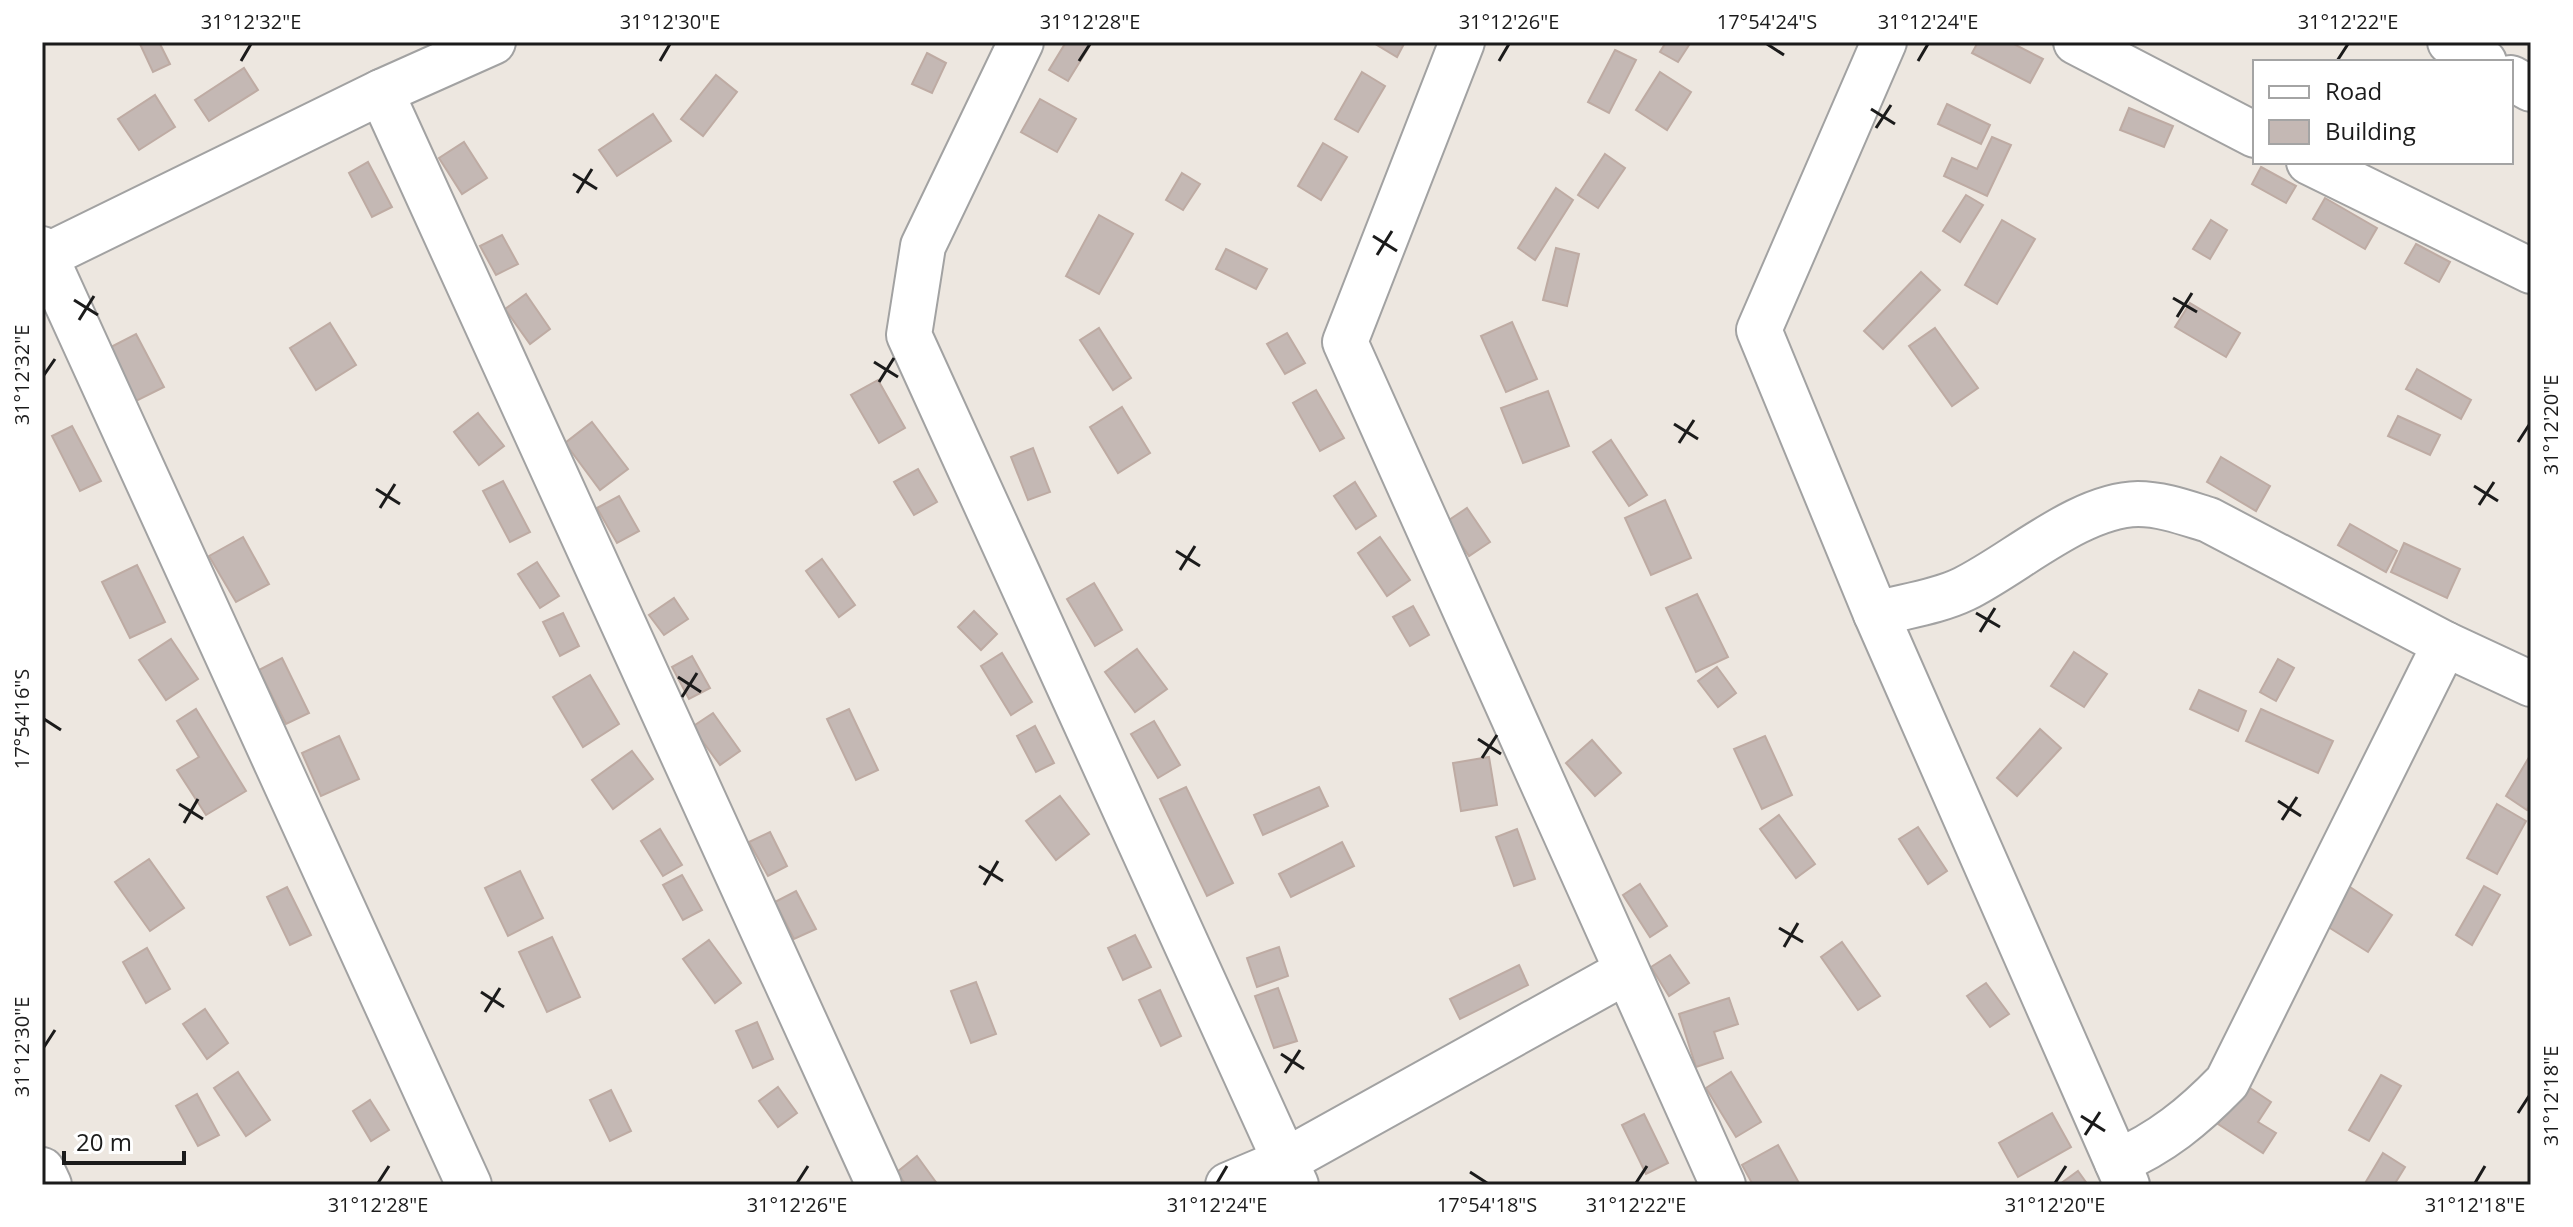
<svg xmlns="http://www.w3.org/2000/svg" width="2573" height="1227" font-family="'Open Sans',sans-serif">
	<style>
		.building { fill: #c4b8b4; stroke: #beaba3; stroke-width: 2 }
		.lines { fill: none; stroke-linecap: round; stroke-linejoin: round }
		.minor-casing { stroke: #a2a2a2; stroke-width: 48 }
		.minor { stroke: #fff; stroke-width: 44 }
		.ticks { fill: none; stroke: #1b1b1b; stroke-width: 3 }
		.neatline { fill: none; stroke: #1b1b1b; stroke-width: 3 }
		.ticks-label { font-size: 20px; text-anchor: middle; fill: #1b1b1b }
	</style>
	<rect width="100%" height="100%" fill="#ede7e0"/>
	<!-- building -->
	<g class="building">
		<polygon points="139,42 159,42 170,64 153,72"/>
		<polygon points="1066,42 1092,42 1068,81 1049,70"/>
		<polygon points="1372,42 1405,42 1397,57"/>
		<polygon points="1666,42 1691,42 1678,62 1660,52"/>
		<polygon points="1978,42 2010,42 2043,59 2030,83 1972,53"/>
		<polygon points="1615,50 1636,60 1609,113 1588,102"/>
		<polygon points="927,53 946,63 932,93 912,84"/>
		<polygon points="244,68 258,90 209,121 195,100"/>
		<polygon points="1362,72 1385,86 1358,132 1335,119"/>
		<polygon points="1660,72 1691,92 1667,130 1636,110"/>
		<polygon points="716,75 737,92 703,136 681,119"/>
		<polygon points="155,95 175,127 139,150 118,119"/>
		<polygon points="1040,99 1076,119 1057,152 1021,132"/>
		<polygon points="1947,104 1990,125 1981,144 1938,124"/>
		<polygon points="2129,108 2173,126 2164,147 2120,130"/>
		<polygon points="653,114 671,141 617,176 599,150"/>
		<polygon points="1992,137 2011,145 1987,196 1944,176 1952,158 1977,169"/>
		<polygon points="464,142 487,178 462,194 439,158"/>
		<polygon points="1323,143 1347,157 1321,200 1298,186"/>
		<polygon points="1605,154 1625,168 1598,208 1578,195"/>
		<polygon points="368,162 392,207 372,217 349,173"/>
		<polygon points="2261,167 2296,186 2286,203 2252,184"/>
		<polygon points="1182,173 1200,184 1183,210 1166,200"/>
		<polygon points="1556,188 1573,200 1535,260 1518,248"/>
		<polygon points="1966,195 1983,205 1960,242 1943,231"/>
		<polygon points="2325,198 2377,228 2365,249 2313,219"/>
		<polygon points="1099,215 1133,234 1099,294 1066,276"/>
		<polygon points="2002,220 2035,239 1997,304 1965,285"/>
		<polygon points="2211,220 2227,230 2210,259 2193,249"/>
		<polygon points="502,235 518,264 496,275 480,246"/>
		<polygon points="2416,244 2450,262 2439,282 2405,263"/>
		<polygon points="1556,248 1579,254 1567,306 1543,300"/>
		<polygon points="1226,249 1267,269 1256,289 1216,269"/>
		<polygon points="1921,272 1940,290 1883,349 1864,331"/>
		<polygon points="526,294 550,329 530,344 505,309"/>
		<polygon points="2190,303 2240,333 2226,357 2175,327"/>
		<polygon points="1512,322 1537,379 1506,392 1481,336"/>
		<polygon points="330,323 356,365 316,390 290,348"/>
		<polygon points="1099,328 1131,378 1113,390 1080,340"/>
		<polygon points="1935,328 1978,388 1952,406 1909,346"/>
		<polygon points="1287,333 1305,363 1285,374 1267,344"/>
		<polygon points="136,334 164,387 136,401 109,348"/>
		<polygon points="2417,369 2471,400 2461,419 2406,389"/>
		<polygon points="878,380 905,428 879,443 851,395"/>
		<polygon points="1316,390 1344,438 1320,451 1293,403"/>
		<polygon points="1548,391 1569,446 1523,463 1501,408"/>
		<polygon points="1122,407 1150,453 1118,473 1090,427"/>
		<polygon points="478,413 504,446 479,465 454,432"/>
		<polygon points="2398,416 2440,435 2430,455 2388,436"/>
		<polygon points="592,422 628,469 600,490 565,443"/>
		<polygon points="72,426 101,481 80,491 52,436"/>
		<polygon points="1611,440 1647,495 1629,506 1593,452"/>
		<polygon points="1033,448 1050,492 1028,500 1011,457"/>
		<polygon points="2221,457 2270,486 2256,511 2207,482"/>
		<polygon points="918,469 937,502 914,515 894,482"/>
		<polygon points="503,481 530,532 510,542 483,491"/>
		<polygon points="1355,482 1376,516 1356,529 1334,496"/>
		<polygon points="619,496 639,531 617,543 597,508"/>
		<polygon points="1665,500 1691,558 1651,575 1625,518"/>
		<polygon points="1467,508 1490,542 1469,556 1446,522"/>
		<polygon points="2350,524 2397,551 2386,572 2338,545"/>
		<polygon points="243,537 269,584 236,602 209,556"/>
		<polygon points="1380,537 1410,580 1387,596 1358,553"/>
		<polygon points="2404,543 2460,569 2447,598 2391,572"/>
		<polygon points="822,559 855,605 839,617 806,571"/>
		<polygon points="537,562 559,596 540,608 518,574"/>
		<polygon points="137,565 165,622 130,638 102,582"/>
		<polygon points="1094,583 1122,630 1095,646 1067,599"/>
		<polygon points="1697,594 1728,657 1696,672 1666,608"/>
		<polygon points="674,598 688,619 664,635 649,615"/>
		<polygon points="1413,606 1429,635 1410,646 1393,617"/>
		<polygon points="974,611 997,634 981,650 958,627"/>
		<polygon points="563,613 579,646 560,656 543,622"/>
		<polygon points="171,639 198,679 166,700 139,660"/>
		<polygon points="1137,649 1167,689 1135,712 1105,672"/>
		<polygon points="2074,652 2107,674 2084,707 2051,686"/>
		<polygon points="1002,653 1032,702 1011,715 981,666"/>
		<polygon points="692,656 710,688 689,699 672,667"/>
		<polygon points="282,658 309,713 286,724 259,670"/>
		<polygon points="2278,659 2294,668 2276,701 2260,692"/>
		<polygon points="1717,667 1736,693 1718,707 1698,681"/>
		<polygon points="590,675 619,724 583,747 553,697"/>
		<polygon points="2199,690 2246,711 2238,731 2190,709"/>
		<polygon points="196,709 246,791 206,815 177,770 199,757 177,721"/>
		<polygon points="849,709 878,770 856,780 827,719"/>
		<polygon points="2261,709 2333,741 2318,773 2246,741"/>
		<polygon points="713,713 740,751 720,765 692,727"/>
		<polygon points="1154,721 1180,765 1158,778 1131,734"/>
		<polygon points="1035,726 1054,763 1036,772 1017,736"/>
		<polygon points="2040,729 2061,748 2017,796 1997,778"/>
		<polygon points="339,736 359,779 321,796 302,753"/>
		<polygon points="1765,736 1792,795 1762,809 1734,749"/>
		<polygon points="1592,740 1621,773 1595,796 1566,763"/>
		<polygon points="632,751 653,779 613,809 592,780"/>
		<polygon points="2531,754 2531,803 2527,810 2506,796"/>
		<polygon points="1489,757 1497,805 1461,811 1453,763"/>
		<polygon points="1186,787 1233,883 1207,896 1160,799"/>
		<polygon points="1319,787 1328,806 1263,835 1254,815"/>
		<polygon points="1060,796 1089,834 1056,860 1026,821"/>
		<polygon points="2497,804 2526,821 2497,874 2467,858"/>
		<polygon points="1779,815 1815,864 1796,878 1760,829"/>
		<polygon points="1918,827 1947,871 1928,884 1899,839"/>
		<polygon points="660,829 682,865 663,876 641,841"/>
		<polygon points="1517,829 1535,879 1514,886 1496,837"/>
		<polygon points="770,832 787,866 768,876 749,842"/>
		<polygon points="1342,842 1354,866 1291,897 1279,874"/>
		<polygon points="149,859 184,908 150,931 115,882"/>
		<polygon points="520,871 543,918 508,936 485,888"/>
		<polygon points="682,875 702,910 683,920 663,885"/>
		<polygon points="1640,884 1667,926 1650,937 1623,895"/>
		<polygon points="2347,885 2392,915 2368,952 2322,923"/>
		<polygon points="2484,886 2500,895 2472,945 2456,935"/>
		<polygon points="287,887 311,935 290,945 267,897"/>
		<polygon points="796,891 816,929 794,939 775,902"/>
		<polygon points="1135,935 1151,967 1123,980 1108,948"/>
		<polygon points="552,937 580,997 547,1012 519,952"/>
		<polygon points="709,940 741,983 715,1003 683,959"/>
		<polygon points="1842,942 1880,996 1858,1010 1821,957"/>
		<polygon points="1279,947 1288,976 1257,987 1247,958"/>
		<polygon points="147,948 170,989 146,1003 123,962"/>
		<polygon points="1670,955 1689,983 1669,996 1651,967"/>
		<polygon points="1519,965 1528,985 1460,1019 1450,999"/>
		<polygon points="976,982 996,1034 971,1043 951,991"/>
		<polygon points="1986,983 2009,1014 1990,1027 1967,996"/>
		<polygon points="1278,988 1297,1041 1274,1048 1255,996"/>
		<polygon points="1160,990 1181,1036 1161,1046 1139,1000"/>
		<polygon points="1729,998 1738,1024 1714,1032 1723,1058 1696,1067 1679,1014"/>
		<polygon points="205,1009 228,1043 207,1059 183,1024"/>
		<polygon points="757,1022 773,1059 753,1068 736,1031"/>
		<polygon points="238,1072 270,1120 246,1136 214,1088"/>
		<polygon points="1731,1072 1761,1122 1736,1137 1706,1088"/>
		<polygon points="2381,1075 2401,1086 2369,1141 2349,1130"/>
		<polygon points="2244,1084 2271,1102 2258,1122 2276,1133 2263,1153 2218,1124"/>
		<polygon points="778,1087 797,1113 778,1127 759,1101"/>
		<polygon points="611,1090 631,1131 610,1141 590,1100"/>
		<polygon points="197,1094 219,1135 198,1146 176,1106"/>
		<polygon points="370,1100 389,1130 371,1141 353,1111"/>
		<polygon points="2052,1113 2071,1147 2018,1177 1999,1143"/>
		<polygon points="1644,1114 1668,1163 1646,1174 1622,1125"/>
		<polygon points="1778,1145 1799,1183 1753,1185 1742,1165"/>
		<polygon points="2383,1153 2405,1167 2394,1185 2364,1185"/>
		<polygon points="917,1156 938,1185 906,1185 897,1172"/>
		<polygon points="2078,1171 2088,1185 2060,1185 2060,1184"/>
	</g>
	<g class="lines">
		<defs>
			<g id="minor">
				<polyline points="1021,42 923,246 909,335 1296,1185"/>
				<polyline points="1462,42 1345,342 1723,1185"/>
				<polyline points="1884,42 1759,330 1876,614 2127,1185"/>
				<polyline points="2076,42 2255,135"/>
				<polyline points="2450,42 2484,62"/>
				<polyline points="2511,78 2531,89"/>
				<polyline points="381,92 879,1185"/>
				<polyline points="2309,162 2531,271"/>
				<polyline points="42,249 469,1185"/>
				<polyline points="46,256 381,92 493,42"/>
				<path d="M 1876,614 C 1905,606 1937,602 1964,589 C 2015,564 2079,505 2138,504 C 2162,504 2186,513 2209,520 L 2445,644 L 2531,684"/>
				<path d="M 2117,1162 C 2161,1143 2193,1117 2227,1082 L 2445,644"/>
				<polyline points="42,1170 49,1185"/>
				<polyline points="1228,1185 1285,1161 1625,972"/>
			</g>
		</defs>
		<!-- minor casing -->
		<use href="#minor" class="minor-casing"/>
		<!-- minor -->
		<use href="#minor" class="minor"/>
	</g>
	<!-- ticks -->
	<path class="ticks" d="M 1767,44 L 1784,55M 241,61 L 251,44M 660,61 L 670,44M 1079,61 L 1090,44M 1499,61 L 1509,44M 1918,61 L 1928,44M 2337,61 L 2348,44M 1871,109 L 1895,124M 1876,128 L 1891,105M 573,174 L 597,189M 577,193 L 592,169M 1373,236 L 1397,251M 1377,255 L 1392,231M 2173,298 L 2197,312M 74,300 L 98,315M 2177,317 L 2192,293M 79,320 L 94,296M 874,362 L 898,377M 44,375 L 55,359M 879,382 L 894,358M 1674,424 L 1698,439M 2518,442 L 2529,425M 1679,443 L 1694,420M 2474,486 L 2498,501M 376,489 L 400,504M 2479,505 L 2494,482M 380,508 L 395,484M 1176,551 L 1200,566M 1180,570 L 1195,546M 1976,613 L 2000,627M 1980,632 L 1995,608M 678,677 L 701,692M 682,697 L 697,673M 44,719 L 61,730M 1478,739 L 1501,754M 1482,758 L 1497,735M 2278,801 L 2301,816M 179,804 L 203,819M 2282,820 L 2297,797M 184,823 L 198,799M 979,866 L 1003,881M 984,885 L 998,861M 1779,928 L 1803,942M 1784,947 L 1798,923M 481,992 L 504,1007M 485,1012 L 500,988M 44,1047 L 55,1030M 1281,1054 L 1304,1069M 1285,1073 L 1300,1050M 2518,1113 L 2529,1096M 2081,1116 L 2105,1131M 2085,1135 L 2100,1112M 1470,1172 L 1487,1183M 378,1183 L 389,1166M 797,1183 L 808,1166M 1217,1183 L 1227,1166M 1636,1183 L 1647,1166M 2055,1183 L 2066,1166M 2475,1183 L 2485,1166"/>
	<!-- border -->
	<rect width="2573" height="1227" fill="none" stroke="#ffffff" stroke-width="88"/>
	<!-- legend -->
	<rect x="2253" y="60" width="260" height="104" fill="#ffffff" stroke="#a4a4a4" stroke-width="2"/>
	<rect x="2269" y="86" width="40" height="12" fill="#ffffff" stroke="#a4a4a4" stroke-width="2"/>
	<text x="2325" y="100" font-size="24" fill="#1b1b1b">Road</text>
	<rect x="2269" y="120" width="40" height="24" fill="#c4b8b4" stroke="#a4a4a4" stroke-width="2"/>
	<text x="2325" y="140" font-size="24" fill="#1b1b1b">Building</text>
	<!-- scale -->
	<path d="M64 1151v12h120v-12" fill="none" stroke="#1b1b1b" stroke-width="4"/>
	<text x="76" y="1151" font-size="24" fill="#1b1b1b" stroke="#ffffff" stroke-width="6" paint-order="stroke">20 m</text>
	<rect x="44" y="44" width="2485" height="1139" class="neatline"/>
	<g class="ticks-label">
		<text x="251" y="29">31°12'32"E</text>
		<text x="670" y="29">31°12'30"E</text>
		<text x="1090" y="29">31°12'28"E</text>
		<text x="1509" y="29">31°12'26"E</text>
		<text x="1767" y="29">17°54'24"S</text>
		<text x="1928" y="29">31°12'24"E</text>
		<text x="2348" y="29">31°12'22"E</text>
		<text transform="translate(22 375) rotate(-90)" y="7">31°12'32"E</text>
		<text transform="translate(2551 425) rotate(-90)" y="7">31°12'20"E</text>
		<text transform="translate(22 719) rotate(-90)" y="7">17°54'16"S</text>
		<text transform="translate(22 1047) rotate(-90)" y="7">31°12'30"E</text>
		<text transform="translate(2551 1096) rotate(-90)" y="7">31°12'18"E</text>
		<text x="378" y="1212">31°12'28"E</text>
		<text x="797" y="1212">31°12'26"E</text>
		<text x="1217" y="1212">31°12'24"E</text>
		<text x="1487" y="1212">17°54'18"S</text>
		<text x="1636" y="1212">31°12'22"E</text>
		<text x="2055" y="1212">31°12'20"E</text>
		<text x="2475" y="1212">31°12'18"E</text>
	</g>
</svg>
